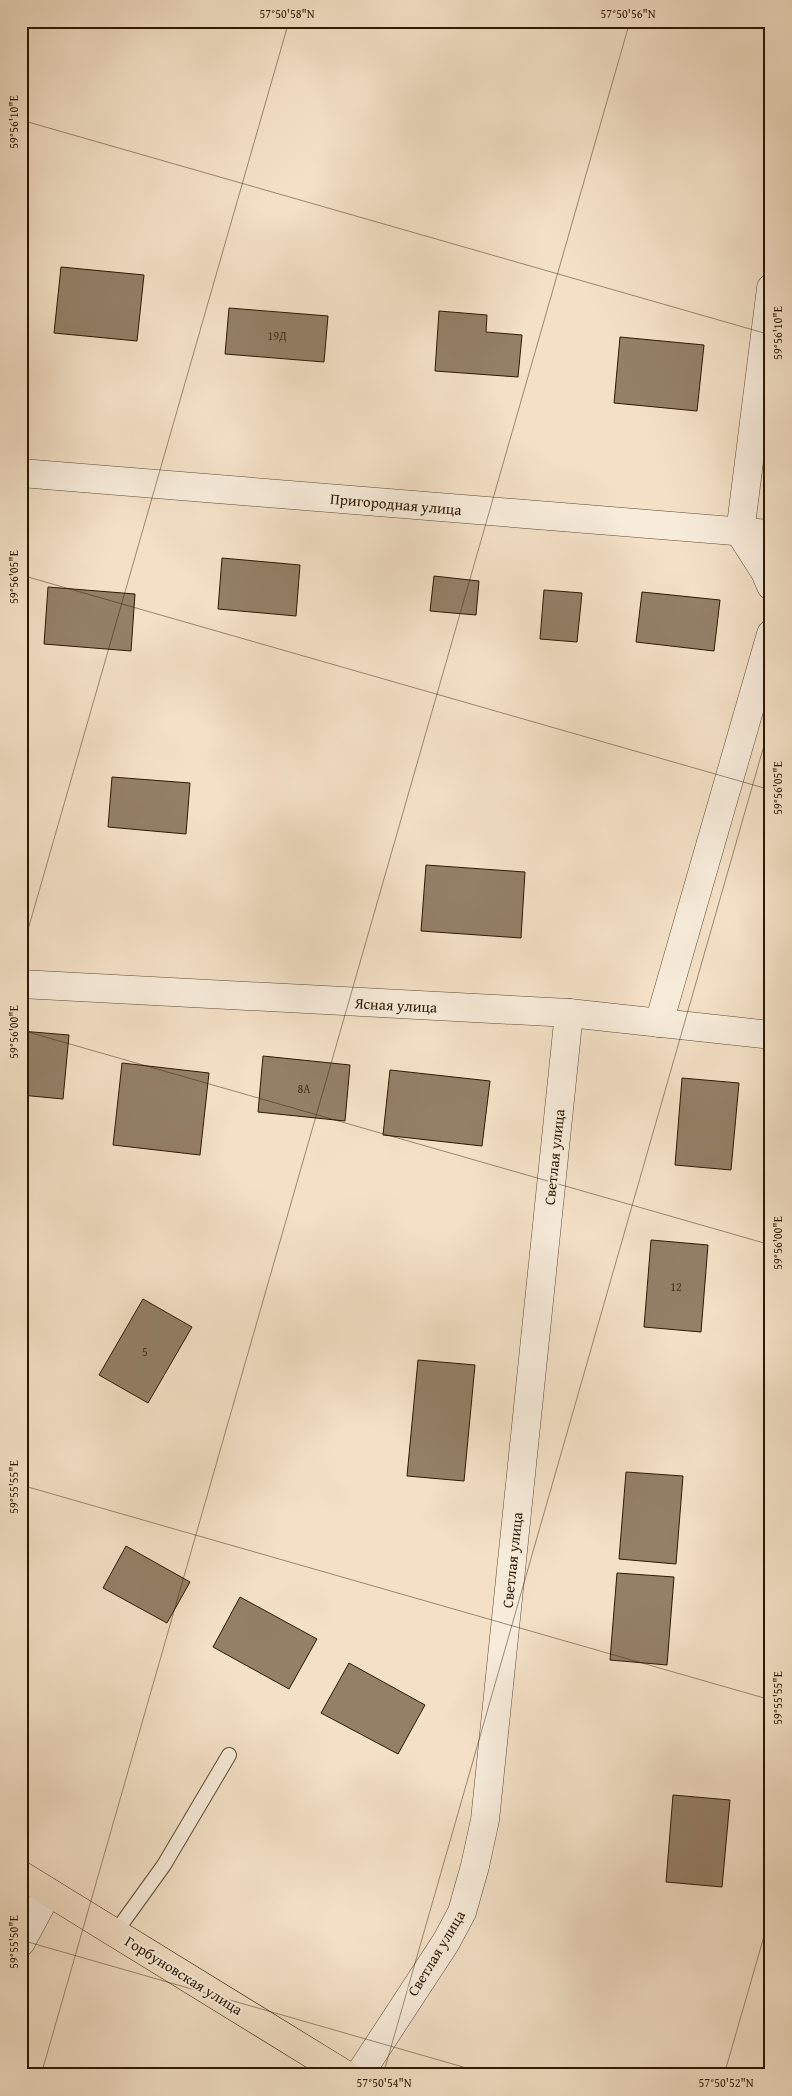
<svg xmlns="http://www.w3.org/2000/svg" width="792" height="2096" font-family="'Gentium Book Plus',serif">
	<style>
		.building { fill: #938067; stroke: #2c1900 }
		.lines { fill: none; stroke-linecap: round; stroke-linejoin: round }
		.service-casing { stroke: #5e4b32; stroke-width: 16 }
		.minor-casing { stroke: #5e4b32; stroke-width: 29 }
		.primary-casing { stroke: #2c1900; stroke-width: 29 }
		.service { stroke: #f7ebda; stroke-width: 14 }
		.minor { stroke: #f7ebda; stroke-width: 28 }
		.primary { stroke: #f3e0c6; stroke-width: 28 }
		.ticks { fill: none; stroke: #2c1900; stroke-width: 1; stroke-opacity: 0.45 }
		.labels { text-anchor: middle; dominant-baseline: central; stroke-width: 4; stroke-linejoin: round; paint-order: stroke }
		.number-label { font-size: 12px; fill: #46331a }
		.street-label { font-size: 15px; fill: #2c1900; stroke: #f7ebda }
		.neatline { fill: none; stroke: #2c1900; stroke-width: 2 }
		.ticks-label { font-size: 12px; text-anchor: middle; fill: #2c1900 }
	</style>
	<rect width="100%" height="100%" fill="#f3e0c6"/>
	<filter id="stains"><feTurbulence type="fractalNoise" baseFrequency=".004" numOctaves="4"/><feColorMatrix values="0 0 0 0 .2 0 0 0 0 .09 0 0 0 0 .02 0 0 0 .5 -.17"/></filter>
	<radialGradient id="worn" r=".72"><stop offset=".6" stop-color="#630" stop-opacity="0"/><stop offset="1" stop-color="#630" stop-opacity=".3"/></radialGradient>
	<!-- building -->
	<g class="building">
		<polygon points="61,267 144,275 137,341 54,333"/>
		<polygon points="229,308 328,316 324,362 225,354"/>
		<polygon points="439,311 487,315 486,332 522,335 518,377 435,371"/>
		<polygon points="620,337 704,345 697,411 614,403"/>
		<polygon points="222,558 300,565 296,616 218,609"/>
		<polygon points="434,576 479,581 476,615 430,611"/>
		<polygon points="48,587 135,594 131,651 44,644"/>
		<polygon points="544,590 582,593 577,642 540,639"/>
		<polygon points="642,592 720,600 714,651 636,642"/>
		<polygon points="112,777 190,783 186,834 108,827"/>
		<polygon points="426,865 525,872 521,938 421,931"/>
		<polygon points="21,1031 69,1035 63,1099 21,1095"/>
		<polygon points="263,1056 350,1065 345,1121 258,1112"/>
		<polygon points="122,1063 209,1073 200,1155 113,1145"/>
		<polygon points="390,1070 490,1081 482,1146 383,1135"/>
		<polygon points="682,1078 739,1083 731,1170 675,1165"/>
		<polygon points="651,1240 708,1245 701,1332 644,1327"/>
		<polygon points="143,1299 192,1327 148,1403 99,1375"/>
		<polygon points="418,1360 475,1365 464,1481 407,1476"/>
		<polygon points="626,1472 683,1476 676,1564 619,1559"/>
		<polygon points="126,1546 190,1582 167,1623 103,1588"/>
		<polygon points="617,1573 674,1577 667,1665 610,1660"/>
		<polygon points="240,1597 317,1639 289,1689 213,1647"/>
		<polygon points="349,1663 425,1705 398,1754 321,1713"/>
		<polygon points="673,1795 730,1800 722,1887 666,1882"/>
	</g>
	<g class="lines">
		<defs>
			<polyline id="service" points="115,1933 164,1865 229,1755"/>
			<g id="minor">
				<polyline points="771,288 740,533 765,572 771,586"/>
				<polyline points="21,473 771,534"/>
				<polyline points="21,984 569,1013 771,1035"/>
				<polyline points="659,1023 771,634"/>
				<polyline points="21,1942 48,1892"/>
				<polyline points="359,2075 446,1942 462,1912 475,1866 485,1820 569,1013"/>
			</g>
			<polyline id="primary" points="21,1875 346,2075"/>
		</defs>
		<!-- service casing -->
		<use href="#service" class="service-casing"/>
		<!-- minor casing -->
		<use href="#minor" class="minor-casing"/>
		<!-- primary casing -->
		<use href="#primary" class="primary-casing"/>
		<!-- service -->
		<use href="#service" class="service"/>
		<!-- minor -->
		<use href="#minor" class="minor"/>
		<!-- primary -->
		<use href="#primary" class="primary"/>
	</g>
	<!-- ticks -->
	<path class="ticks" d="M 21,120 L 771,335M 21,575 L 771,790M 21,954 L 289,21M 21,1030 L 771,1245M 21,1485 L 771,1700M 21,1940 L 491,2075M 41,2075 L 630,21M 383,2075 L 771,721M 724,2075 L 771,1912"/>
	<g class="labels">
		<!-- number labels -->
		<g class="number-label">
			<text x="277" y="335">19Д</text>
			<text x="304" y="1088">8А</text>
			<text x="676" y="1286">12</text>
			<text x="145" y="1351">5</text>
		</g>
		<!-- street labels -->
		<g class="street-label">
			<text transform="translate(396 504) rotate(5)">Пригородная улица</text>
			<text transform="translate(396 1005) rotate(3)">Ясная улица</text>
			<text transform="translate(554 1157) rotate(-84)">Светлая улица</text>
			<text transform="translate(512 1560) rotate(-84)">Светлая улица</text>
			<text transform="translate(436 1953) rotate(-59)">Светлая улица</text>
			<text transform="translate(184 1975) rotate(32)">Горбуновская улица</text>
		</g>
	</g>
	<!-- margin -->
	<rect width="792" height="2096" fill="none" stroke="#f3e0c6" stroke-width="55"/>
	<rect x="28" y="28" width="736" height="2040" class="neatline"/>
	<g class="ticks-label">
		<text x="287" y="18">57°50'58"N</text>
		<text x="628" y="18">57°50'56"N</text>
		<text transform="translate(14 122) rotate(-90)" y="4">59°56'10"E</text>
		<text transform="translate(778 333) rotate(-90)" y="4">59°56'10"E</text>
		<text transform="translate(14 577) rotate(-90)" y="4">59°56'05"E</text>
		<text transform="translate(778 788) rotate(-90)" y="4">59°56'05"E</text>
		<text transform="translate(14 1032) rotate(-90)" y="4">59°56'00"E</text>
		<text transform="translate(778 1243) rotate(-90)" y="4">59°56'00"E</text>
		<text transform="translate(14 1487) rotate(-90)" y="4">59°55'55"E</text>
		<text transform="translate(778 1698) rotate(-90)" y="4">59°55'55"E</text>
		<text transform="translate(14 1942) rotate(-90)" y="4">59°55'50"E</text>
		<text x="384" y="2087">57°50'54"N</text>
		<text x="726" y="2087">57°50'52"N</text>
	</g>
	<rect width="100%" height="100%" filter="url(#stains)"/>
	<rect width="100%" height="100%" fill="url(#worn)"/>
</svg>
